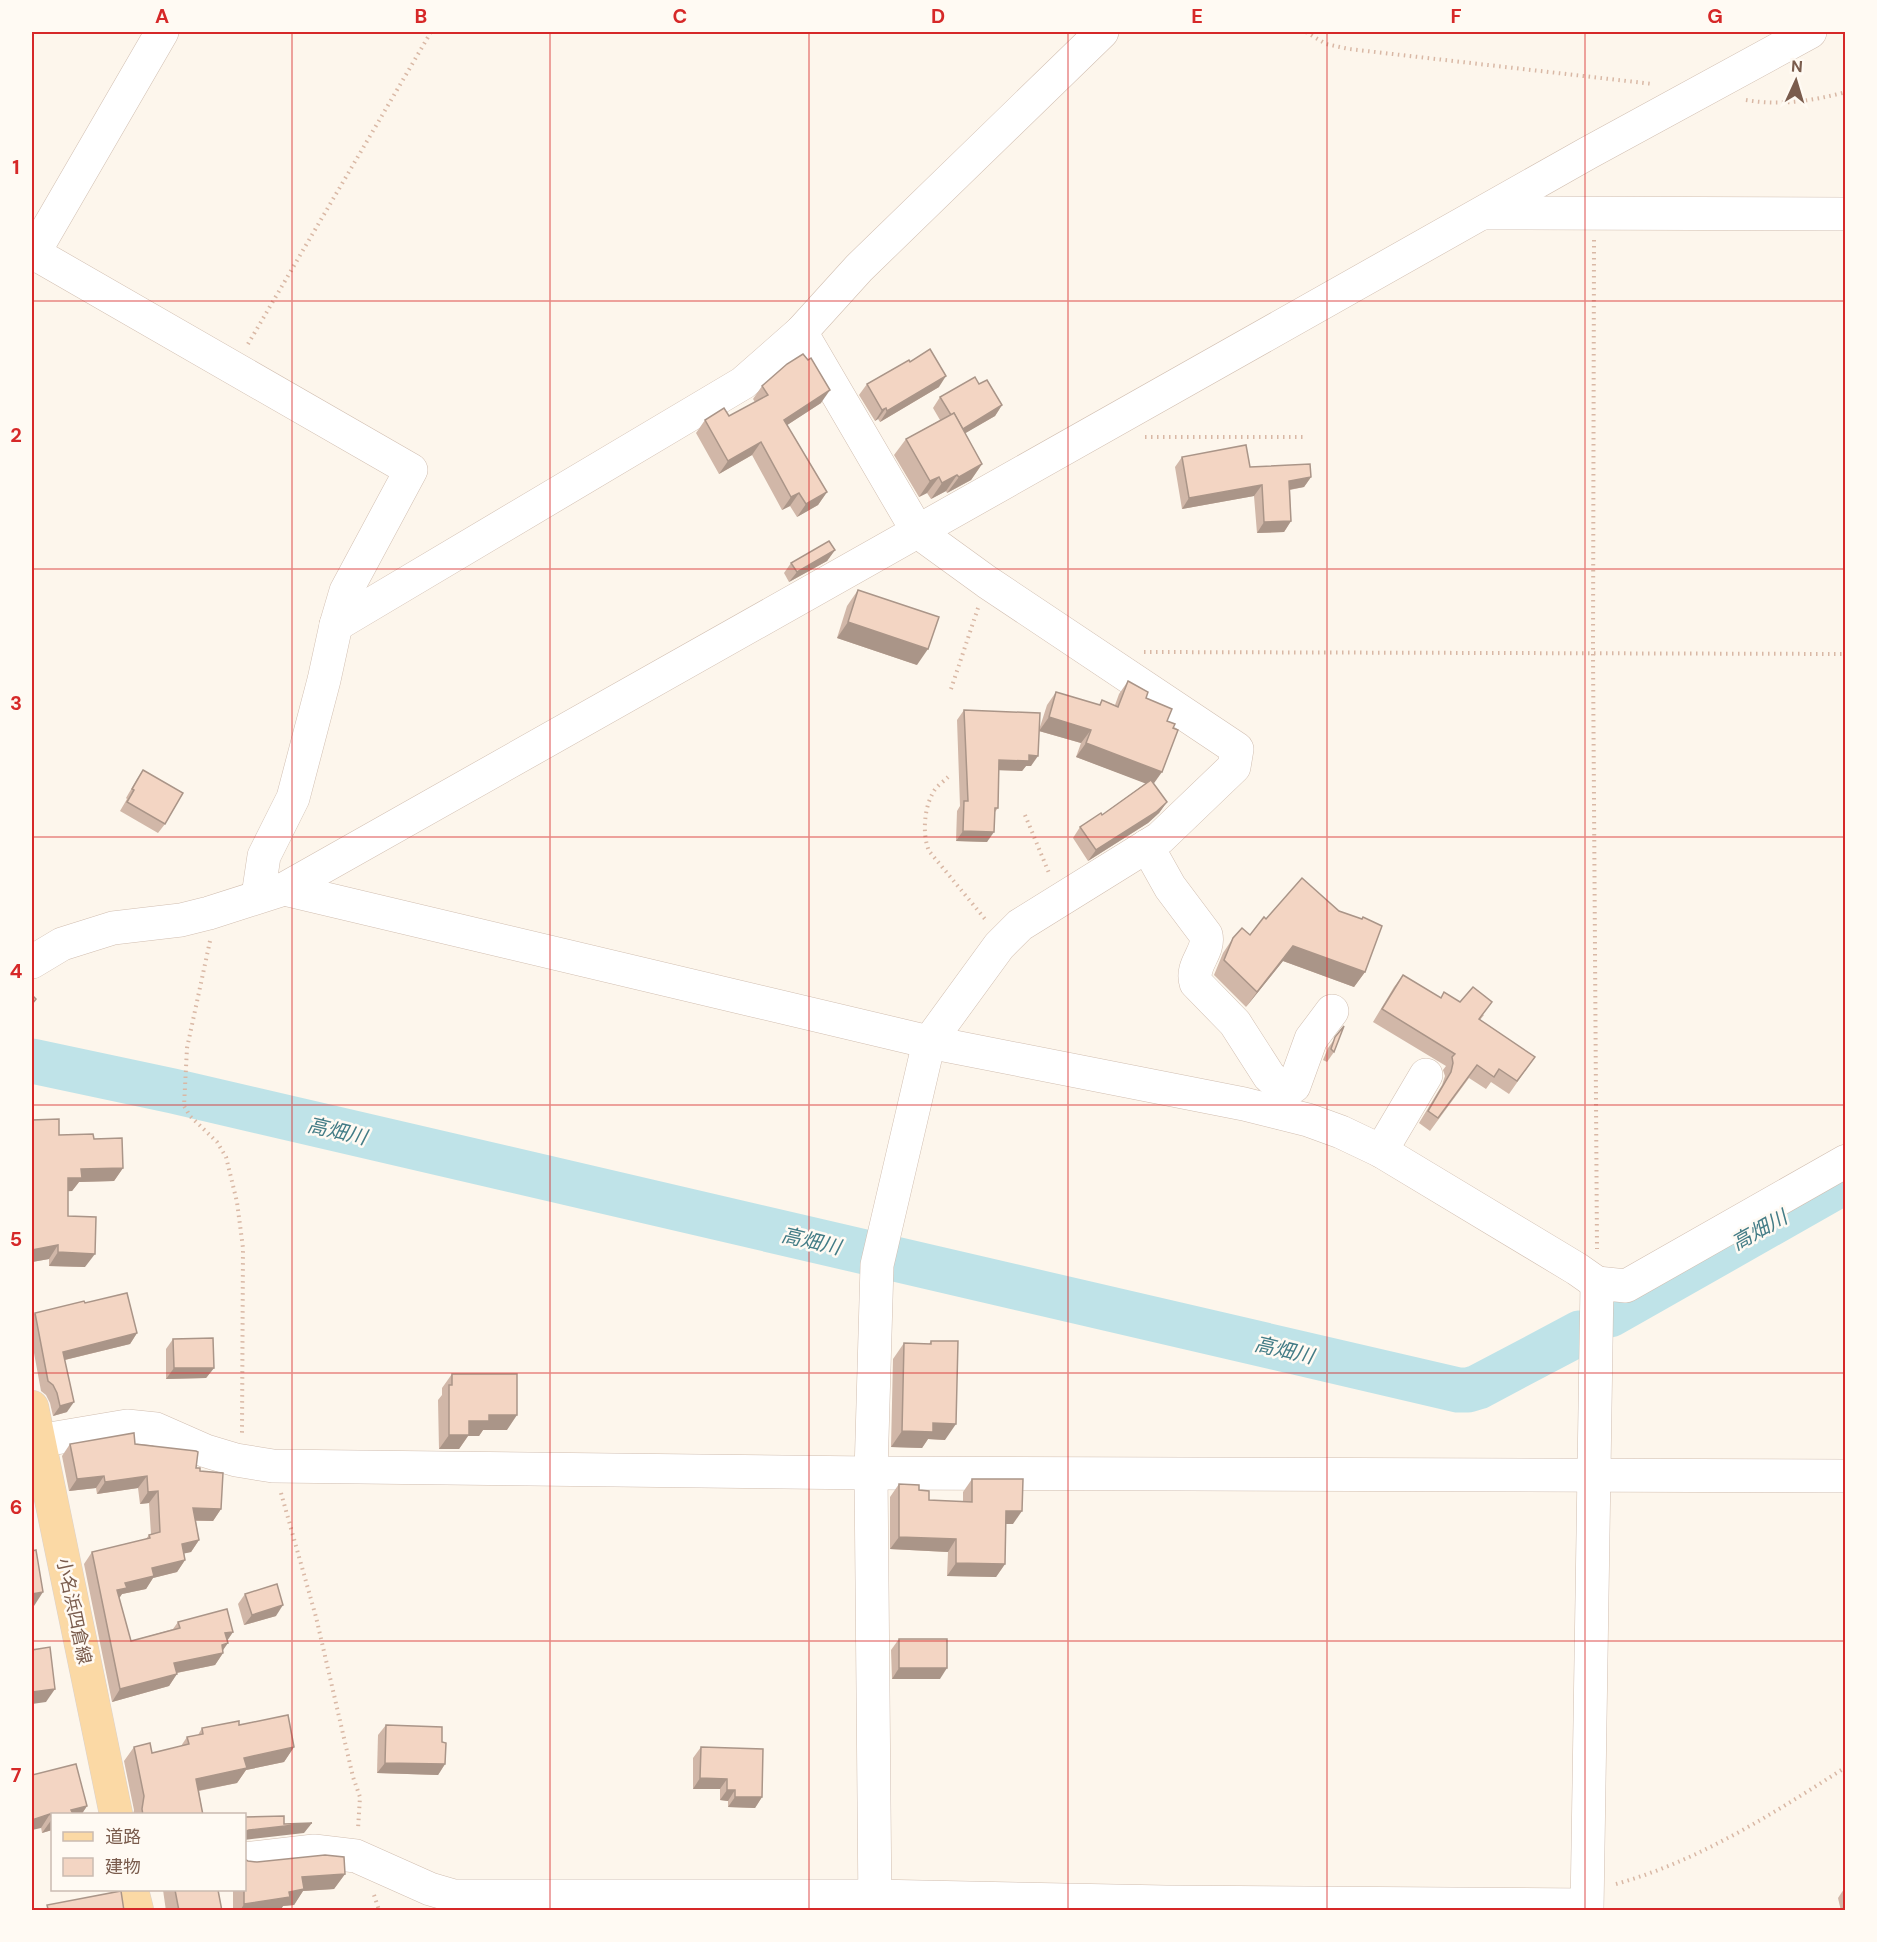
<svg xmlns="http://www.w3.org/2000/svg" width="1877" height="1942" font-family="'DM Sans','Noto Sans JP',sans-serif">
	<style>
		.lines { fill: none; stroke-linecap: round; stroke-linejoin: round }
		.river { stroke: #bfe3e8; stroke-width: 45 }
		.minor-casing { stroke: #d1beb0; stroke-width: 34 }
		.major-casing { stroke: #dad1cd; stroke-width: 34 }
		.path { stroke: #d9b8a5; stroke-width: 4; stroke-dasharray: 1.5 4.5; stroke-linecap: butt }
		.minor { stroke: #fff; stroke-width: 33 }
		.major { stroke: #fbd9a5; stroke-width: 33 }
		.wall { fill: #d1b7a8 }
		.shaded-wall { fill: #aa9588 }
		.building { fill: #f3d5c3; stroke: #aa9588; stroke-width: 1.5 }
		.grid { fill: none; stroke: #d62828; stroke-width: 1.5; stroke-opacity: 0.55 }
		.labels { text-anchor: middle; dominant-baseline: central; stroke-width: 5; stroke-linejoin: round; paint-order: stroke }
		.street-label { font-size: 18px; fill: #7a5c4d; stroke: #fffaf3 }
		.water-label { font-size: 20px; font-style: italic; fill: #437c86; stroke: #fffaf3 }
		.neatline { fill: none; stroke: #d62828; stroke-width: 2 }
		.grid-label { font-size: 20px; text-anchor: middle; font-weight: bold; fill: #d62828 }
	</style>
	<rect width="100%" height="100%" fill="#fdf6ec"/>
	<g class="lines">
		<!-- river -->
		<g class="river">
			<polyline points="32,1061 173,1091 1458,1390 1468,1390 1478,1387 1580,1333"/>
			<polyline points="1610,1315 1846,1181"/>
		</g>
		<defs>
			<g id="minor">
				<polyline points="1485,213 1846,214"/>
				<polyline points="32,252 411,470 346,591 336,625 324,680 293,798 264,856 258,896"/>
				<polyline points="32,256 162,32"/>
				<polyline points="801,332 918,532 987,582 1237,749 1234,767 1160,838 1020,925 999,946 929,1042 877,1265 871,1473 875,1910"/>
				<polyline points="336,625 743,383 801,332 859,268 1102,32"/>
				<path d="M 1147,846 L 1170,887 L 1206,935 C 1210,952 1190,965 1196,983 L 1235,1023 L 1269,1076 L 1285,1091 L 1282,1113"/>
				<polyline points="284,889 929,1042 1244,1104 1308,1120 1341,1132 1381,1151 1577,1269 1597,1283"/>
				<polyline points="32,962 62,944 113,928 181,920 209,913 284,889 1588,153 1810,32"/>
				<polyline points="1285,1091 1294,1086 1311,1039 1332,1011"/>
				<polyline points="1381,1151 1426,1075"/>
				<polyline points="38,1441 127,1426 156,1429 206,1451 236,1460 273,1466 871,1473 1846,1476"/>
				<polyline points="244,1859 314,1851 356,1856 430,1889 454,1896 875,1896 1166,1902 1586,1905"/>
				<polyline points="1587,1910 1597,1283 1626,1286 1846,1161"/>
			</g>
			<g id="major">
				<polyline points="32,1407 116,1814"/>
				<polyline points="132,1890 137,1910"/>
			</g>
		</defs>
		<!-- minor casing -->
		<use href="#minor" class="minor-casing"/>
		<!-- major casing -->
		<use href="#major" class="major-casing"/>
		<!-- path -->
		<g class="path">
			<polyline points="1306,32 1326,44 1349,49 1653,84"/>
			<path d="M 1746,100 C 1781,106 1812,101 1846,92"/>
			<polyline points="1594,240 1593,653 1597,1249"/>
			<polyline points="248,344 431,32"/>
			<polyline points="1145,437 1305,437"/>
			<polyline points="1144,652 1846,654"/>
			<polyline points="951,689 978,608"/>
			<path d="M 948,777 C 944,781 937,786 934,791 C 924,807 922,834 929,851 L 985,919"/>
			<polyline points="1025,815 1049,873"/>
			<polyline points="210,941 187,1048 184,1106 190,1116 217,1142 226,1157 237,1202 243,1248 242,1433"/>
			<polyline points="281,1493 316,1617 353,1777 360,1797 358,1829"/>
			<path d="M 1616,1884 C 1699,1861 1774,1813 1846,1767"/>
			<polyline points="374,1895 379,1910"/>
		</g>
		<!-- minor -->
		<use href="#minor" class="minor"/>
		<!-- major -->
		<use href="#major" class="major"/>
	</g>
	<!-- wall -->
	<g class="wall">
		<polygon points="910,362 939,387 880,422 878,419 875,421 859,395 867,384"/>
		<polygon points="979,384 1002,405 995,416 965,433 982,464 971,480 947,493 946,491 931,499 927,493 919,497 894,455 906,439 940,420 933,408 940,397"/>
		<polygon points="762,386 821,403 787,425 827,492 818,505 797,517 790,506 782,510 752,455 719,474 696,433 705,420 729,416 755,402 753,399"/>
		<polygon points="1182,457 1250,467 1311,477 1304,487 1290,490 1291,521 1284,532 1257,533 1254,496 1182,509 1175,467"/>
		<polygon points="835,550 827,561 789,582 784,573 791,563"/>
		<polygon points="858,590 917,665 837,638 847,606"/>
		<polygon points="1128,681 1167,721 1153,784 1167,802 1159,813 1148,823 1088,861 1073,838 1080,827 1102,815 1146,783 1076,757 1081,743 1039,731 1031,766 1026,766 1022,771 999,770 998,808 995,812 987,842 956,841 957,811 960,806 957,720 964,710 1039,730 1047,705 1056,692 1099,705 1102,700 1115,705 1119,694"/>
		<polygon points="143,770 165,824 158,833 120,811 127,799 126,798 137,779"/>
		<polygon points="1339,911 1361,919 1363,917 1365,972 1354,987 1283,961 1246,1007 1214,975 1223,953 1233,938 1250,935 1266,919"/>
		<polygon points="1403,975 1441,998 1460,1002 1484,1015 1480,1020 1535,1057 1509,1094 1491,1082 1486,1089 1469,1078 1430,1131 1419,1123 1442,1085 1445,1076 1443,1070 1446,1066 1373,1022 1394,987"/>
		<polygon points="1344,1026 1334,1052 1327,1062 1323,1060 1328,1048"/>
		<polygon points="32,1120 59,1135 94,1139 123,1168 114,1181 79,1182 72,1191 68,1191 68,1216 85,1267 49,1266 49,1259 32,1262"/>
		<polygon points="35,1313 137,1333 130,1344 65,1360 67,1412 53,1416 50,1403 46,1395 41,1391 32,1342 32,1317"/>
		<polygon points="173,1339 214,1368 206,1378 166,1379 166,1349"/>
		<polygon points="931,1341 945,1440 928,1439 922,1448 891,1447 893,1359 904,1343 929,1344"/>
		<polygon points="452,1374 507,1430 483,1430 479,1436 468,1436 459,1449 439,1449 438,1400 442,1395 442,1388"/>
		<polygon points="70,1444 135,1444 196,1468 200,1471 221,1509 213,1521 196,1521 199,1540 191,1552 184,1553 185,1560 177,1572 153,1578 146,1589 122,1594 119,1598 131,1641 173,1629 178,1622 233,1632 227,1640 223,1650 223,1653 215,1665 177,1673 169,1686 112,1702 84,1564 92,1552 146,1539 149,1535 151,1534 149,1503 140,1504 138,1488 97,1494 96,1488 69,1491 62,1456"/>
		<polygon points="972,1479 1013,1524 1005,1524 1005,1564 996,1577 947,1576 948,1552 890,1549 890,1497 899,1484 919,1490 929,1500 963,1502 963,1492"/>
		<polygon points="245,1594 276,1616 244,1625 238,1604"/>
		<polygon points="899,1639 940,1679 892,1679 891,1650"/>
		<polygon points="239,1725 294,1747 284,1762 246,1770 237,1783 199,1791 203,1815 133,1815 134,1810 124,1761 134,1747 152,1753 181,1746 187,1737 198,1735 202,1728"/>
		<polygon points="386,1725 442,1742 445,1764 438,1775 377,1773 378,1735"/>
		<polygon points="701,1747 762,1797 755,1808 728,1807 728,1801 720,1800 720,1789 693,1789 693,1758"/>
		<polygon points="32,1775 87,1806 81,1815 52,1815 52,1830 42,1833"/>
		<polygon points="248,1861 345,1874 334,1889 303,1891 294,1905 283,1906 280,1911 233,1911 233,1890 244,1890"/>
		<polygon points="1844,1889 1845,1889 1845,1911 1841,1911 1838,1898"/>
		<polygon points="163,1890 218,1890 222,1911 166,1911"/>
	</g>
	<!-- shaded-wall -->
	<g class="shaded-wall">
		<polygon points="946,376 939,387 880,422 887,411"/>
		<polygon points="830,390 821,403 775,433 784,420"/>
		<polygon points="1002,405 995,416 952,441 960,430"/>
		<polygon points="886,408 878,419 875,421 882,410"/>
		<polygon points="761,442 752,455 719,474 728,461"/>
		<polygon points="982,464 971,480 947,493 959,477"/>
		<polygon points="957,475 946,491 931,499 942,483"/>
		<polygon points="939,477 927,493 919,497 930,481"/>
		<polygon points="1311,477 1304,487 1282,491 1289,481"/>
		<polygon points="1262,485 1254,496 1182,509 1189,498"/>
		<polygon points="827,492 818,505 797,517 806,504"/>
		<polygon points="799,493 790,506 782,510 791,497"/>
		<polygon points="1291,521 1284,532 1257,533 1264,522"/>
		<polygon points="835,550 827,561 789,582 797,572"/>
		<polygon points="848,622 928,649 917,665 837,638"/>
		<polygon points="1049,717 1091,730 1081,743 1039,731"/>
		<polygon points="1086,743 1162,772 1152,786 1076,757"/>
		<polygon points="1029,755 1038,756 1031,766 1026,766 1022,771 992,770 999,760"/>
		<polygon points="1167,802 1159,813 1148,823 1088,861 1096,850"/>
		<polygon points="963,831 994,832 987,842 956,841"/>
		<polygon points="1293,946 1365,972 1354,987 1283,961 1246,1007 1257,992"/>
		<polygon points="123,1168 114,1181 79,1182 72,1191 58,1192 68,1178 81,1169"/>
		<polygon points="58,1245 49,1259 32,1262 32,1250"/>
		<polygon points="58,1252 95,1254 85,1267 49,1266"/>
		<polygon points="137,1333 130,1344 56,1362 63,1352"/>
		<polygon points="174,1368 214,1368 206,1378 166,1379"/>
		<polygon points="74,1402 67,1412 53,1416 60,1406"/>
		<polygon points="489,1415 517,1415 507,1430 483,1430 479,1436 468,1436 459,1449 439,1449 449,1435 469,1421"/>
		<polygon points="933,1423 956,1424 945,1440 928,1439 922,1448 891,1447 902,1431"/>
		<polygon points="104,1476 96,1488 69,1491 77,1479"/>
		<polygon points="147,1476 138,1488 97,1494 105,1482"/>
		<polygon points="158,1491 149,1503 140,1504 148,1492"/>
		<polygon points="193,1508 221,1509 213,1521 185,1520"/>
		<polygon points="1006,1511 1022,1511 1013,1524 997,1524"/>
		<polygon points="899,1537 956,1539 948,1552 890,1549"/>
		<polygon points="199,1540 191,1552 173,1556 182,1544"/>
		<polygon points="185,1560 177,1572 153,1578 146,1589 122,1594 118,1600 117,1590 125,1583 152,1568"/>
		<polygon points="956,1563 1005,1564 996,1577 947,1576"/>
		<polygon points="43,1592 34,1606 32,1606 32,1594"/>
		<polygon points="283,1605 276,1616 244,1625 252,1615"/>
		<polygon points="233,1632 225,1644 228,1643 221,1653 223,1653 215,1665 166,1675 174,1663 225,1633"/>
		<polygon points="899,1668 947,1668 940,1679 892,1679"/>
		<polygon points="177,1674 169,1686 112,1702 120,1689"/>
		<polygon points="55,1689 46,1702 32,1704 32,1692"/>
		<polygon points="294,1747 284,1762 246,1770 237,1783 186,1793 196,1779 244,1758"/>
		<polygon points="385,1763 445,1764 438,1775 377,1773"/>
		<polygon points="700,1778 727,1779 720,1789 693,1789"/>
		<polygon points="727,1790 735,1790 728,1801 720,1800"/>
		<polygon points="735,1797 762,1797 755,1808 728,1807"/>
		<polygon points="87,1806 81,1815 69,1815 71,1810"/>
		<polygon points="50,1814 41,1828 32,1830 32,1820"/>
		<polygon points="52,1819 52,1830 42,1833"/>
		<polygon points="312,1823 304,1833 244,1840 244,1832 249,1830"/>
		<polygon points="345,1874 334,1889 303,1891 294,1905 283,1906 280,1911 240,1911 244,1904 302,1877"/>
	</g>
	<!-- building -->
	<g class="building">
		<polygon points="930,349 946,376 887,411 886,408 882,410 867,384 909,360 910,362"/>
		<polygon points="803,354 808,360 811,358 830,390 784,420 827,492 806,504 799,493 791,497 761,442 728,461 705,420 724,408 729,416 768,395 762,386 787,364"/>
		<polygon points="975,377 979,384 987,380 1002,405 963,429 954,413 951,415 940,397"/>
		<polygon points="954,413 982,464 959,477 957,475 942,483 939,477 930,481 906,439"/>
		<polygon points="1246,445 1250,467 1310,464 1311,477 1289,481 1291,521 1264,522 1262,485 1189,498 1182,457"/>
		<polygon points="829,541 835,550 797,572 791,563"/>
		<polygon points="858,590 939,617 928,649 848,622"/>
		<polygon points="1128,681 1148,692 1146,698 1172,709 1167,721 1175,724 1173,728 1178,730 1162,772 1086,743 1091,730 1049,717 1056,692 1100,705 1102,700 1118,707"/>
		<polygon points="964,710 1040,713 1038,756 1029,755 1029,761 999,760 998,808 995,808 994,832 963,831 964,801 968,801"/>
		<polygon points="143,770 183,793 165,824 127,802 134,790 132,789"/>
		<polygon points="1151,780 1167,802 1156,812 1096,850 1080,827 1101,813 1102,815"/>
		<polygon points="1302,878 1339,911 1362,919 1363,917 1382,926 1365,972 1293,946 1257,992 1224,960 1233,938 1242,928 1250,935 1264,917 1266,919"/>
		<polygon points="1403,975 1441,998 1444,992 1460,1002 1473,987 1492,1002 1479,1019 1535,1057 1517,1081 1499,1069 1494,1077 1477,1065 1438,1118 1428,1111 1451,1072 1453,1063 1452,1057 1455,1054 1382,1009"/>
		<polygon points="32,995 36,999 32,1004"/>
		<polygon points="1344,1026 1334,1052 1331,1049 1335,1037"/>
		<polygon points="59,1119 59,1135 93,1134 94,1139 122,1138 123,1168 81,1169 82,1178 68,1178 68,1216 96,1217 95,1254 58,1252 58,1245 32,1250 32,1120"/>
		<polygon points="127,1293 137,1333 63,1352 74,1402 60,1406 57,1393 53,1385 48,1381 35,1313 84,1301 85,1303"/>
		<polygon points="213,1338 214,1368 174,1368 173,1339"/>
		<polygon points="931,1341 958,1341 956,1424 933,1423 933,1432 902,1431 904,1343 931,1344"/>
		<polygon points="452,1374 517,1374 517,1415 489,1415 489,1421 469,1421 469,1435 449,1435 449,1385 452,1385"/>
		<polygon points="134,1433 135,1444 196,1451 198,1452 196,1468 200,1468 200,1471 223,1473 221,1509 193,1508 199,1540 182,1544 185,1560 152,1568 154,1576 125,1583 127,1588 117,1590 131,1641 180,1628 178,1622 227,1609 233,1632 225,1633 228,1643 222,1645 223,1653 174,1663 177,1674 120,1689 92,1552 150,1538 149,1535 160,1532 158,1491 148,1492 147,1476 105,1482 104,1476 77,1479 70,1444"/>
		<polygon points="972,1479 1023,1479 1022,1511 1006,1511 1005,1564 956,1563 956,1539 899,1537 899,1484 919,1485 919,1490 929,1491 929,1500 972,1502"/>
		<polygon points="36,1550 43,1592 32,1594 32,1551"/>
		<polygon points="277,1584 283,1605 252,1615 245,1594"/>
		<rect x="899" y="1639" width="48" height="29"/>
		<polygon points="50,1647 55,1689 32,1692 32,1650"/>
		<polygon points="288,1715 294,1747 244,1758 247,1768 196,1779 203,1815 143,1815 142,1809 144,1796 134,1747 150,1743 152,1753 189,1744 187,1737 203,1734 202,1728 239,1721 239,1725"/>
		<polygon points="386,1725 442,1727 442,1742 446,1743 445,1764 385,1763"/>
		<polygon points="701,1747 763,1749 762,1797 735,1797 735,1790 727,1790 727,1779 700,1778"/>
		<polygon points="76,1764 87,1806 71,1810 73,1814 70,1815 52,1815 52,1819 50,1814 32,1820 32,1775"/>
		<polygon points="284,1816 284,1824 312,1823 249,1830 244,1832 244,1817"/>
		<polygon points="325,1855 344,1857 345,1874 302,1877 304,1889 289,1892 290,1897 244,1904 244,1859 248,1861 257,1862"/>
		<polygon points="175,1890 218,1890 222,1911 179,1911"/>
		<polygon points="121,1891 124,1911 35,1911 48,1909 47,1905"/>
	</g>
	<!-- grid -->
	<path class="grid" d="M 292,32 L 292,1910M 550,32 L 550,1910M 809,32 L 809,1910M 1068,32 L 1068,1910M 1327,32 L 1327,1910M 1585,32 L 1585,1910M 32,301 L 1846,301M 32,569 L 1846,569M 32,837 L 1846,837M 32,1105 L 1846,1105M 32,1373 L 1846,1373M 32,1641 L 1846,1641"/>
	<g class="labels">
		<!-- street labels -->
		<g class="street-label">
			<text transform="translate(74 1611) rotate(78)">小名浜四倉線</text>
		</g>
		<!-- water labels -->
		<g class="water-label">
			<text transform="translate(337 1131) rotate(13)">高畑川</text>
			<text transform="translate(1759 1230) rotate(-29)">高畑川</text>
			<text transform="translate(811 1241) rotate(13)">高畑川</text>
			<text transform="translate(1284 1350) rotate(13)">高畑川</text>
		</g>
	</g>
	<!-- border -->
	<rect width="1877" height="1942" fill="none" stroke="#fffaf3" stroke-width="66"/>
	<!-- legend -->
	<rect x="51" y="1813" width="195" height="78" fill="#fffaf3" stroke="#cabbb1" stroke-width="1.5"/>
	<rect x="63" y="1832" width="30" height="9" fill="#fbd9a5" stroke="#cabbb1" stroke-width="1.5"/>
	<text x="105" y="1843" font-size="18" fill="#7a5c4d">道路</text>
	<rect x="63" y="1858" width="30" height="18" fill="#f3d5c3" stroke="#cabbb1" stroke-width="1.5"/>
	<text x="105" y="1873" font-size="18" fill="#7a5c4d">建物</text>
	<!-- north arrow -->
	<g transform="translate(1796 81) rotate(4)" stroke="#fffaf3" stroke-width="4.5" paint-order="stroke">
	<path d="M0-4.5L10 22L0 15L-10 22Z" fill="#7a5c4d"/>
	<text y="-9" font-size="16" font-weight="bold" text-anchor="middle" fill="#7a5c4d">N</text>
	</g>
	<rect x="33" y="33" width="1811" height="1876" class="neatline"/>
	<g class="grid-label">
		<text x="162" y="23">A</text>
		<text x="421" y="23">B</text>
		<text x="680" y="23">C</text>
		<text x="938" y="23">D</text>
		<text x="1197" y="23">E</text>
		<text x="1456" y="23">F</text>
		<text x="1715" y="23">G</text>
		<text x="16" y="174">1</text>
		<text x="16" y="442">2</text>
		<text x="16" y="710">3</text>
		<text x="16" y="978">4</text>
		<text x="16" y="1246">5</text>
		<text x="16" y="1514">6</text>
		<text x="16" y="1782">7</text>
	</g>
</svg>
